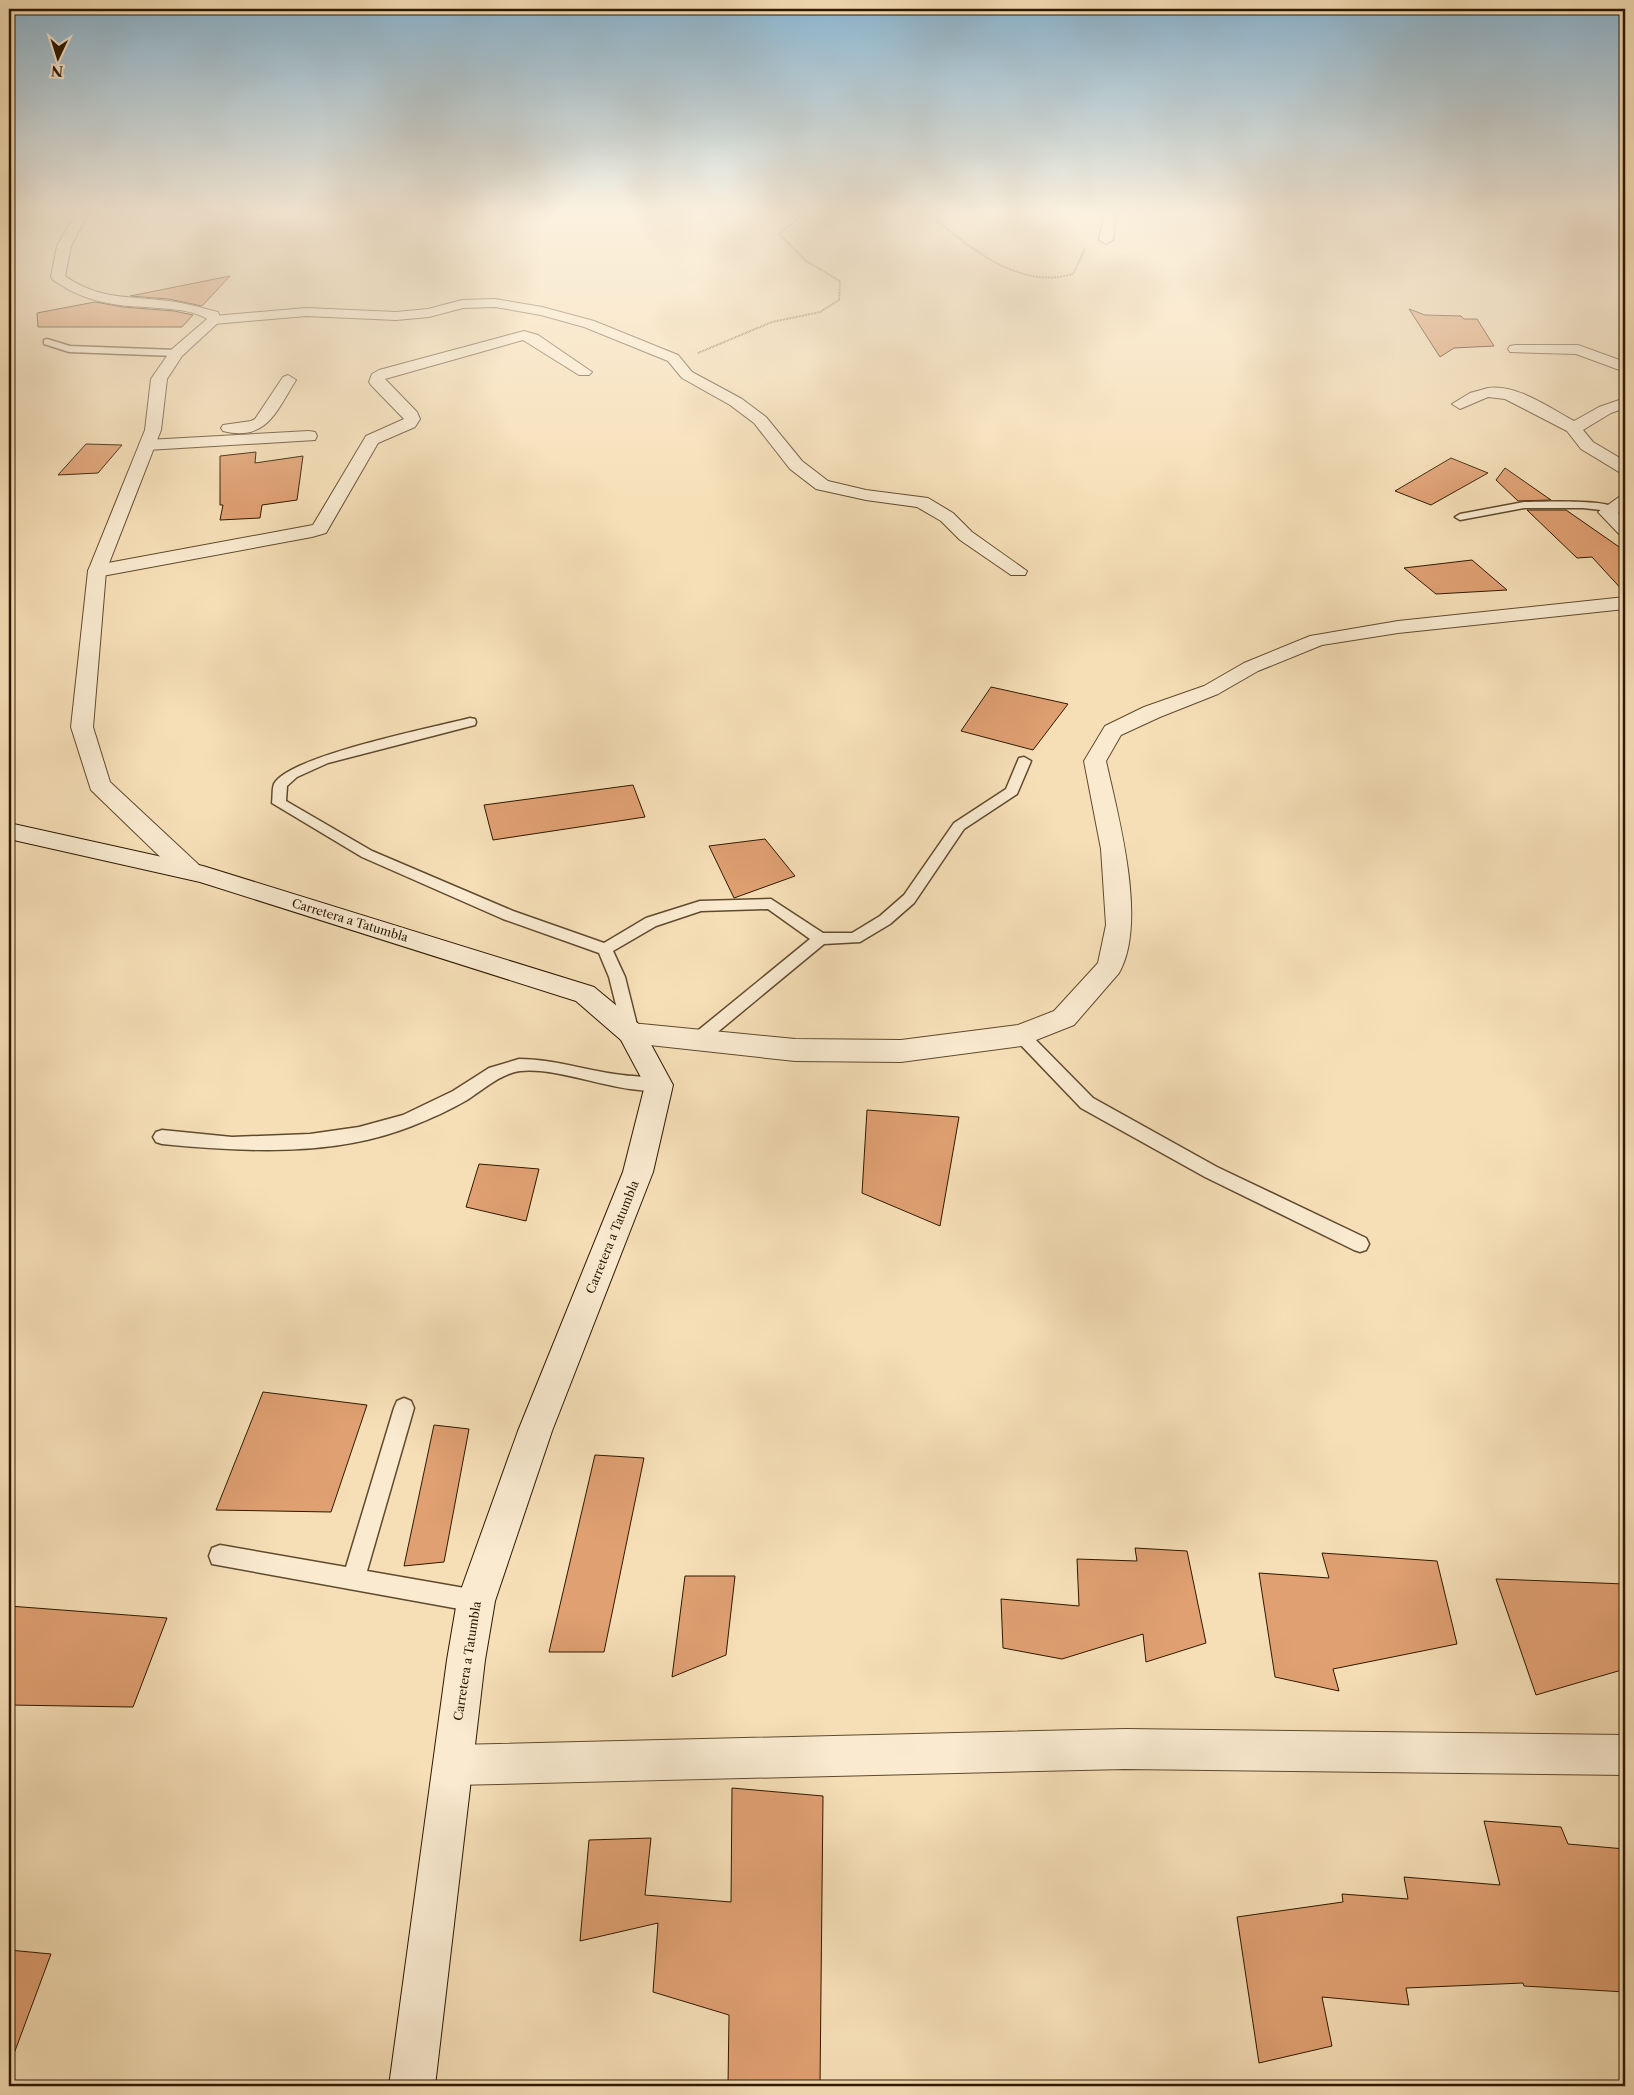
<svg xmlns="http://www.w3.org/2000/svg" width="1634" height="2095" font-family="'Libre Caslon Text',serif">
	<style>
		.building { fill: #e0a072; stroke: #2e1900 }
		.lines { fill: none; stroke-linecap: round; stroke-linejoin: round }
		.service-casing { stroke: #604a2e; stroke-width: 3 }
		.minor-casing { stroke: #604a2e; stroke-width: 2 }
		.tertiary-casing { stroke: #604a2e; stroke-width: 2 }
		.secondary-casing { stroke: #2e1900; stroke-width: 2 }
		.path { stroke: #2e1900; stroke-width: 2; stroke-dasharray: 0.5 1; stroke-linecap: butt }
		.service { fill: #f9ead0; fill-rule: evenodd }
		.minor { fill: #f9ead0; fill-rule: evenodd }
		.tertiary { fill: #f9ead0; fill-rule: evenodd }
		.secondary { fill: #f9ead0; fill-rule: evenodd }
		.labels { text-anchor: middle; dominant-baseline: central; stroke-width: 5; stroke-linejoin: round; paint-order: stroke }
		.street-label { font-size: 12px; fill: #2e1900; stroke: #f9ead0 }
	</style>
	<rect width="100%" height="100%" fill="#f6dfb7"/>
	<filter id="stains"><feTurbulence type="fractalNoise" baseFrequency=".004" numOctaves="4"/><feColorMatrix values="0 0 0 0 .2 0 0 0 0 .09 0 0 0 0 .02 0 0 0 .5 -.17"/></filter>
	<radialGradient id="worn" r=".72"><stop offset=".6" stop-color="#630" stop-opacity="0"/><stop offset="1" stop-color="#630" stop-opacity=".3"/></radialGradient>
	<!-- building -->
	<g class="building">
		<polygon points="230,276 202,306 169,299 130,296"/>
		<polygon points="95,302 123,307 174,311 193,315 182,327 38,327 37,313"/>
		<polygon points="1409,309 1425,315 1461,316 1464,319 1477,319 1494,346 1454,348 1440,357"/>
		<polygon points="86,444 122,445 98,473 58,475"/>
		<polygon points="256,452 255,463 303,456 297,500 262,505 260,518 220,520 223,505 220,505 220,456"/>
		<polygon points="1451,458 1488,473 1431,505 1395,491"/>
		<polygon points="1505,468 1551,500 1518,501 1496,480"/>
		<polygon points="1527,510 1566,510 1625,551 1625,593 1592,557 1577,558"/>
		<polygon points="1472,560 1507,590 1436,594 1404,568"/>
		<polygon points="991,687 1068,704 1033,750 961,731"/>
		<polygon points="633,785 645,817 493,840 484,805"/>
		<polygon points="765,839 795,876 734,898 709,846"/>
		<polygon points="867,1110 959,1117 940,1226 862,1193"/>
		<polygon points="479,1164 539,1169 526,1221 466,1207"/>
		<polygon points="263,1392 367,1405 331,1512 216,1510"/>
		<polygon points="434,1425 469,1429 444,1562 404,1566"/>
		<polygon points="595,1455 644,1458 604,1652 549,1652"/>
		<polygon points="1135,1548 1187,1551 1206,1643 1146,1662 1143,1634 1062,1659 1003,1648 1001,1599 1079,1606 1077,1559 1137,1561"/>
		<polygon points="1322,1553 1437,1561 1457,1644 1333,1669 1339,1691 1275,1677 1259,1573 1329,1578"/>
		<polygon points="685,1576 735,1576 726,1655 672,1677"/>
		<polygon points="1496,1579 1625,1584 1625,1669 1536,1695"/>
		<polygon points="9,1606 167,1618 133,1707 9,1705"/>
		<polygon points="732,1788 823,1796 820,2086 728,2086 729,2015 653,1992 658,1923 580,1941 589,1840 651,1838 645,1895 731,1902"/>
		<polygon points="1484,1821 1561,1827 1568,1844 1625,1849 1625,1992 1524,1986 1523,1983 1406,1988 1409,2005 1322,1997 1332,2046 1259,2063 1237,1917 1343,1902 1342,1894 1408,1899 1404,1877 1500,1885"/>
		<polygon points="9,1950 51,1954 12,2059 9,2058"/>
	</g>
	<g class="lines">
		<defs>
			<g id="service">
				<polygon points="47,339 70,346 176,350 180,353 176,356 69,352 44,344 44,340"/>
				<path d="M 1524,502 C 1541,502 1605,499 1615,508 L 1610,511 L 1583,508 L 1524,508 L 1460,520 L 1455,517 L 1460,514 Z"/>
				<path d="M 470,718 L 475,719 L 476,722 L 475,725 L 328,763 L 297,777 L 287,786 L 286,801 L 372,851 L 513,911 L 604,943 L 646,918 L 700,901 L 771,899 L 823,933 L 852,933 L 880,916 L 904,895 L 954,823 L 1006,789 L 1019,758 L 1024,757 L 1031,761 L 1017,794 L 964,829 L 914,903 L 890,924 L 860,942 L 824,944 L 702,1045 L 696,1047 L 690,1045 L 688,1041 L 690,1037 L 810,939 L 768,909 L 701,911 L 656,926 L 613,951 L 625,977 L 639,1033 L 637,1037 L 631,1039 L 625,1037 L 623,1033 L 609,977 L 599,953 L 503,919 L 362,857 L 272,803 C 273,797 272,789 274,784 C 288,756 436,727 470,718 Z"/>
				<polygon points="1021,1029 1027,1031 1093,1098 1217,1167 1366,1238 1369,1244 1366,1250 1360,1252 1354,1250 1205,1177 1081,1108 1015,1039 1013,1035 1015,1031"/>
				<path d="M 519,1059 C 555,1059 587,1071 622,1075 C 636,1077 651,1076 665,1080 L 667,1085 L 665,1090 C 656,1092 648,1091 639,1090 C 602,1087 554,1067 520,1071 C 500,1074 483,1090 467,1100 C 450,1110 430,1119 412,1126 C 334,1157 244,1152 162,1144 L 156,1142 L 153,1137 L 156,1132 L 162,1130 L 232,1137 L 310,1134 L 359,1127 L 403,1115 L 453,1091 L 489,1068 Z"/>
				<polygon points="404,1398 411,1401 414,1408 367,1571 476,1590 484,1593 487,1601 484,1609 476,1612 212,1564 209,1556 212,1548 220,1545 346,1567 394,1408 397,1401"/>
			</g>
			<g id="minor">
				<polygon points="1105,210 1117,210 1113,240 1106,244 1099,240"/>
				<polygon points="495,299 542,307 594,321 678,355 692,372 742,399 766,417 802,461 828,481 866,490 928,498 953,513 972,532 1027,571 1025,575 1011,575 960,540 941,521 917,507 866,500 816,489 790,469 754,423 730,405 682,378 668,361 584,327 541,315 495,307 463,308 429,317 396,320 306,316 214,324 207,320 214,316 306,308 396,312 428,309 462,300"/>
				<polygon points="524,331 538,335 592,372 589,375 579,375 523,340 385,379 417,412 420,419 415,427 378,443 326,533 312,537 97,577 90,575 88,571 90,567 97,565 313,525 366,436 404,419 371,385 369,382 372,374 379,370"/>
				<polygon points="1515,345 1578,345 1625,362 1625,372 1576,354 1510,352 1508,349 1510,346"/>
				<path d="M 288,375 L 296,380 C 277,410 267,442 223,431 L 221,428 L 223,425 L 251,421 L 255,419 L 283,377 Z"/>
				<path d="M 1488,388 C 1517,384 1550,408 1574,421 L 1599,407 L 1625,398 L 1625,408 L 1611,413 L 1583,430 L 1593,442 L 1625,461 L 1625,473 L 1619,472 L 1581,449 L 1567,431 L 1505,399 L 1488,397 L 1460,409 L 1452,404 L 1470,393 Z"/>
				<polygon points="309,431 315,432 317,436 315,440 147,450 141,449 139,445 141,441 147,440"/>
				<polygon points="1625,496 1625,508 1618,513 1625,520 1625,535 1619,534 1598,512 1619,497"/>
				<path d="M 1625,597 L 1625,609 L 1398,633 L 1322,645 L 1258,671 L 1218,694 L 1160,717 L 1121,735 L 1106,761 C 1118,816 1148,922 1119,973 L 1074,1025 L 1021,1046 L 901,1062 L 795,1061 L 631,1043 L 621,1040 L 617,1033 L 621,1026 L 631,1023 L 795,1039 L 901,1040 L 1018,1025 L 1054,1011 L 1098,963 L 1106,925 L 1101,849 L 1084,761 L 1105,726 L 1144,707 L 1204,686 L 1244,663 L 1310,636 L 1398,621 Z"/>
				<polygon points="1125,1729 1625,1735 1625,1775 1125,1769 453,1785 439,1779 433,1765 439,1751 453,1745"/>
			</g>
			<path id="tertiary" d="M 78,210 L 90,210 L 71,246 L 65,276 C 99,300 129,296 169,301 C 185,303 202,308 218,312 L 221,320 L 182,356 L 167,379 L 161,430 L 106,571 L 93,727 L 110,782 L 199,865 L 202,871 L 199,877 L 190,879 L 181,877 L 91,790 L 71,727 L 88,571 L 145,430 L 151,379 L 171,350 L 207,319 C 186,305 138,309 113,304 C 89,300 72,293 53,280 L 51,277 L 57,246 Z"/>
			<polygon id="secondary" points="9,823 203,866 594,987 641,1026 673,1085 653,1172 552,1431 495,1601 485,1660 435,2086 389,2086 447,1660 457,1601 518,1431 623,1172 645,1085 621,1040 576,1001 200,882 9,839"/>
		</defs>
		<!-- service casing -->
		<use href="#service" class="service-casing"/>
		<!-- minor casing -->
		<use href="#minor" class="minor-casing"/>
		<!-- tertiary casing -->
		<use href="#tertiary" class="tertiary-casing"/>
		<!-- secondary casing -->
		<use href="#secondary" class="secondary-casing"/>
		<!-- path -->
		<g class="path">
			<path d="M 924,210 C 965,243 1016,291 1073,274 L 1085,249"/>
			<polyline points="698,353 772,322 820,312 839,300 840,281 806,261 779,234 800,217 813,210"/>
		</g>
		<!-- service -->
		<use href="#service" class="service"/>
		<!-- minor -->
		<use href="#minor" class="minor"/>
		<!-- tertiary -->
		<use href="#tertiary" class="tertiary"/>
		<!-- secondary -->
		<use href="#secondary" class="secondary"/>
	</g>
	<!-- sky -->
	<linearGradient id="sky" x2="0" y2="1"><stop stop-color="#8ab7d4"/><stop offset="0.42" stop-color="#fbf1df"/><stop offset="1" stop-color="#fbf1df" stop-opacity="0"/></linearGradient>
	<rect width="1634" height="503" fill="url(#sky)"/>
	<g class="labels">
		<!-- street labels -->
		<g class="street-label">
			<text transform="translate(350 920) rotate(17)">Carretera a Tatumbla</text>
			<text transform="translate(612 1237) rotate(-68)">Carretera a Tatumbla</text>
			<text transform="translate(467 1661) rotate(-81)">Carretera a Tatumbla</text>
		</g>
	</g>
	<!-- margin -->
	<rect width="1634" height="2095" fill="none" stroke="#f6dfb7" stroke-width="30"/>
	<rect x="10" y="10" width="1614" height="2075" fill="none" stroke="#2e1900" stroke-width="2.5"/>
	<rect x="15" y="15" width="1604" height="2065" fill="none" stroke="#2e1900"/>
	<!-- north arrow -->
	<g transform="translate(58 58) rotate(184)" stroke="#f9ead0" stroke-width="4" paint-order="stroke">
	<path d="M0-4L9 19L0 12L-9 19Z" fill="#2e1900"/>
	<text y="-8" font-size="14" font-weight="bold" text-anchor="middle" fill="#2e1900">N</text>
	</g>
	<rect width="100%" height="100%" filter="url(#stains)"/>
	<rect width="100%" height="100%" fill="url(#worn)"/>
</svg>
